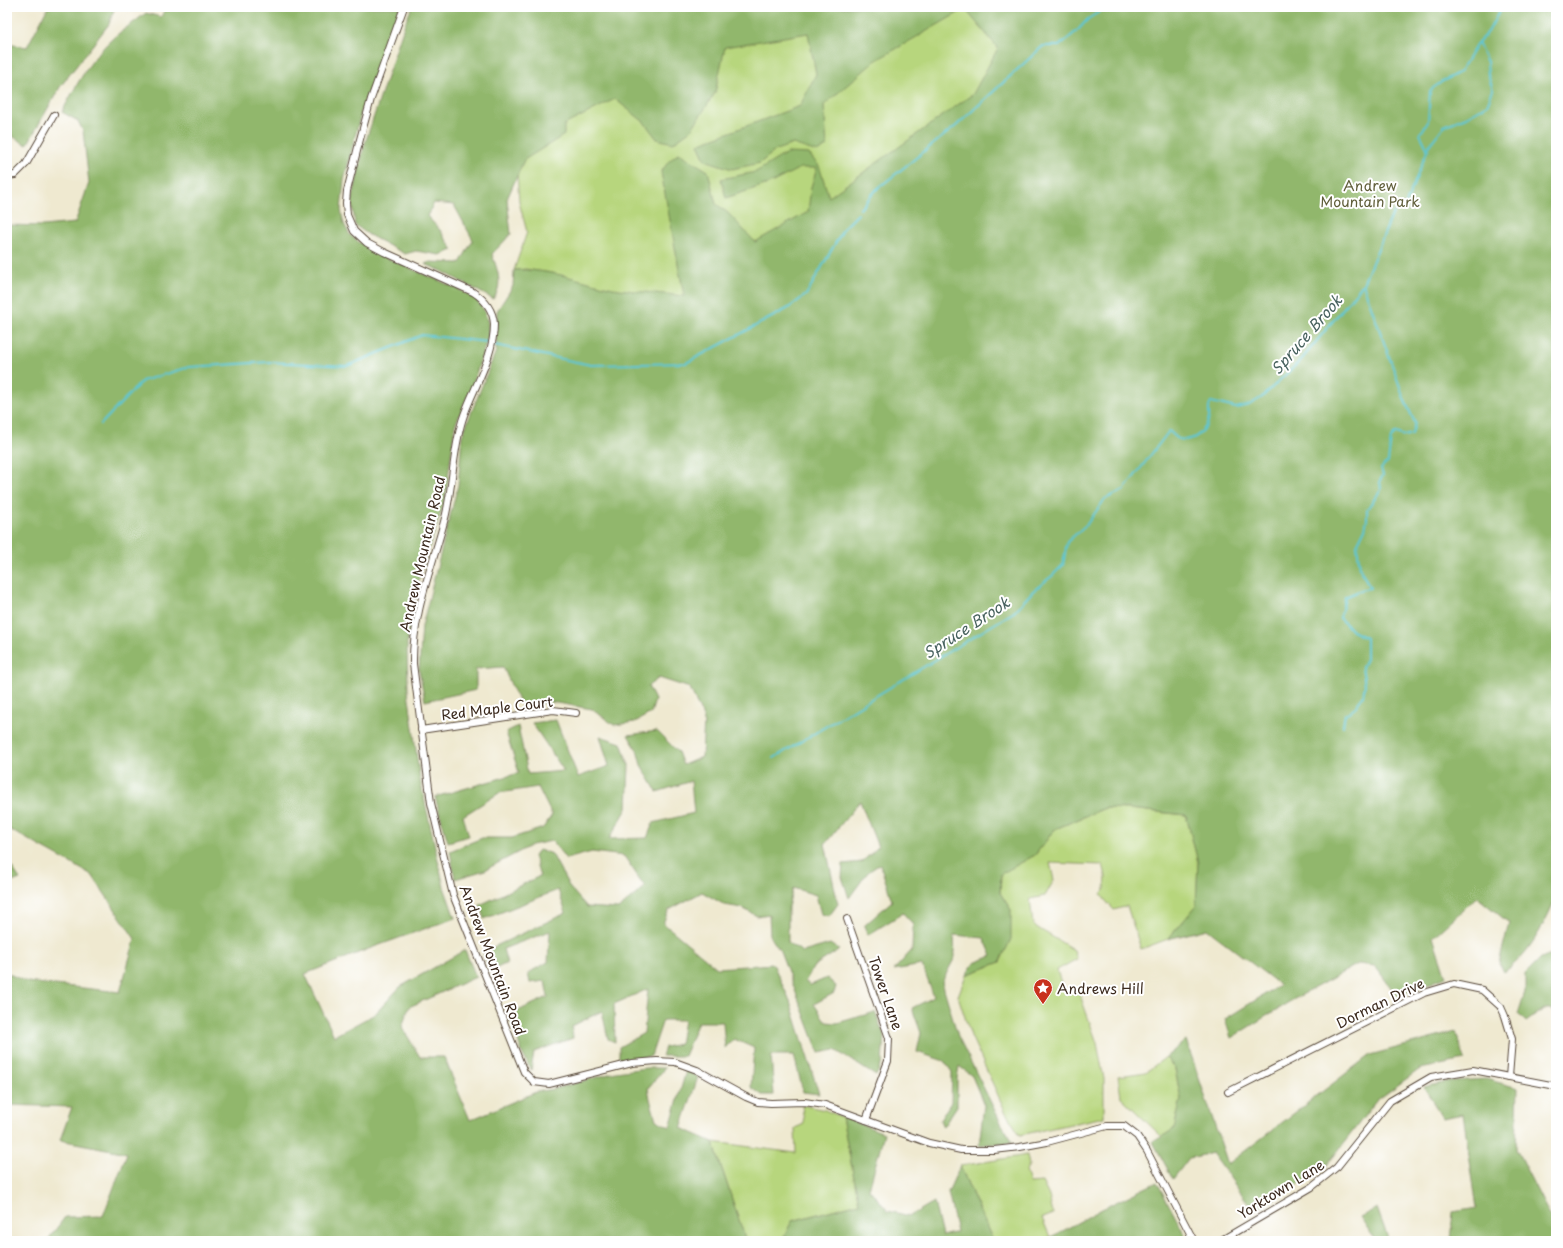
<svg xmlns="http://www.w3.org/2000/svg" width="1563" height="1248" font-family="'Playpen Sans',sans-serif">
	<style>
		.green { fill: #b7d67d; stroke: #79804e }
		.forest { fill: #91b76c; stroke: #667045 }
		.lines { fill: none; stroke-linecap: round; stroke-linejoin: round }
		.stream { stroke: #5cc7d5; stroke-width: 2 }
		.street-casing { stroke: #564739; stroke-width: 8 }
		.street { stroke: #fff; stroke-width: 6 }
		.labels { text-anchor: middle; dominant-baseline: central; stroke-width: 4; stroke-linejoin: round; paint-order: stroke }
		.park-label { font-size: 14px; fill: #605e3a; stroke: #fff }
		.street-label { font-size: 14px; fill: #3b2a1e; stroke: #fff }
		.poi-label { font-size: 14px; fill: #3b2a1e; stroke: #fff; text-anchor: start }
		.water-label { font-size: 15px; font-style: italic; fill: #47615e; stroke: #fff }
	</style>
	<rect width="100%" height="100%" fill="#fff"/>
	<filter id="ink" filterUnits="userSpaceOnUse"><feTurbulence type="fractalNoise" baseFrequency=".025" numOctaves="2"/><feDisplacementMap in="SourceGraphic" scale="8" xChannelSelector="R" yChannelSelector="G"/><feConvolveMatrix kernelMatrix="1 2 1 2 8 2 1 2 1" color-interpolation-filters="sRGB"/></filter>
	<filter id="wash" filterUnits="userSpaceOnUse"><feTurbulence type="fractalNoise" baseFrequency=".012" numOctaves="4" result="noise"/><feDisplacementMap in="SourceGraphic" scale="16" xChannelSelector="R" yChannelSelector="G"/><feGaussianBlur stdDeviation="0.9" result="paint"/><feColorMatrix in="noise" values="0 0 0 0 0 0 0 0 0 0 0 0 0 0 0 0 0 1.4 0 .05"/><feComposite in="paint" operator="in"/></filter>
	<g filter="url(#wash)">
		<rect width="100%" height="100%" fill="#efe9d0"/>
		<!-- green -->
		<g class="green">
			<polygon points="548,7 1556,7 687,304 555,285 555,274 526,269 514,270 527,232 519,202 514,128"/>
			<polygon points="1105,808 1129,809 1186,815 1198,862 1196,907 1168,939 1141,949 1127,906 1114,910 1105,900 1101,894 1105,889 1106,877 1103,865 1050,863 1054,880 1045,896 1030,899 1033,925 1074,950 1077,959 1057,970 1062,986 1067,992 1079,992 1097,1043 1104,1079 1104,1117 1020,1135 1006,1113 971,1036 958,996 966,975 1000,962 1011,910 1000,893 1001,873 1035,855 1055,829"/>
			<polygon points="1166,1057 1175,1069 1181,1099 1174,1129 1162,1137 1121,1097 1118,1076 1146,1072"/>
			<polygon points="802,1105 825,1110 842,1117 859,1203 792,1221 782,1241 746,1241 713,1142 796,1153 795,1128 804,1124"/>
			<polygon points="1027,1155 1029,1165 1026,1171 1030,1183 1042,1182 1049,1196 1053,1214 1042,1218 1050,1237 1041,1241 993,1241 960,1166"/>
		</g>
		<!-- forest -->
		<g class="forest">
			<polygon points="48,7 115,7 109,24 60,87 27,145 7,133 7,44 27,47"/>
			<path d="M 166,7 L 400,7 L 362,109 L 344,180 L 341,210 L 344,224 L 350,235 L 360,243 L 386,258 L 456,288 L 475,298 L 484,310 L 488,323 L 488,337 L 472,386 L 455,425 L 445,500 L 418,583 L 407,643 L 408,691 L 420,780 L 444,887 L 455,918 L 371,948 L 305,974 L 334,1036 L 375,1014 L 400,987 L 465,950 L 476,977 L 409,1007 L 402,1027 L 420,1057 L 444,1057 L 470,1120 L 536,1092 L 558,1088 L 616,1072 L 646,1068 L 665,1068 L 648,1088 L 650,1099 L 656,1120 L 670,1127 L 686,1071 L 698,1077 L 681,1128 L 713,1142 L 746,1241 L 47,1241 L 65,1217 L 103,1216 L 127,1153 L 60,1140 L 72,1107 L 7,1105 L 7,973 L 27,982 L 120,992 L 135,939 L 92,875 L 7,828 L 7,225 L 43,226 L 75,223 L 89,183 L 83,131 L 78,121 L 62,112 C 76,86 89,60 112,39 C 122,30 135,22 146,13 L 161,17 Z"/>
			<path d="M 412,7 L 1556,7 L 1556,904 L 1553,904 C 1542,929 1527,957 1504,972 L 1499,963 L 1509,923 L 1477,897 L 1433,937 L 1446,977 L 1397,996 L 1375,966 L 1358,964 L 1289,1002 L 1231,1038 L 1225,1019 L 1280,985 L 1207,929 L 1168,939 L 1196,906 L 1198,862 L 1186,815 L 1129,809 L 1105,808 L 1055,829 L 1035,855 L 1001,874 L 1000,893 L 1011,910 L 1011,939 L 1000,962 L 966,975 L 974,963 L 992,956 L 984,938 L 954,935 L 955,957 L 942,982 L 958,1036 L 1001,1123 L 1013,1142 L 979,1145 L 984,1105 L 972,1076 L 959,1066 L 957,1078 L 957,1106 L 943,1127 L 940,1120 L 951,1102 L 952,1072 L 944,1061 L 917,1052 L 921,1033 L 912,1008 L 934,997 L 922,965 L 894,970 L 912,950 L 913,924 L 903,913 L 868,935 L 864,926 L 892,901 L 880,864 L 868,872 L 849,898 L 842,877 L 843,864 L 862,862 L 878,847 L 860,801 L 825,844 L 838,904 L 829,916 L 821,914 L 816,895 L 793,888 L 788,907 L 788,943 L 803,952 L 830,944 L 839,950 L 814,966 L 805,982 L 811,985 L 827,978 L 836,986 L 834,993 L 814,1004 L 826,1022 L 837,1023 L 875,1012 L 884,1035 L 882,1063 L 876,1076 L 835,1050 L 819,1053 L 780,951 L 770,936 L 769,914 L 757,916 L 742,908 L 725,905 L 702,892 L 669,910 L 663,923 L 717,968 L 773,964 L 790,1001 L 819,1094 L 803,1092 L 794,1055 L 771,1055 L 774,1095 L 762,1095 L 751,1087 L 754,1048 L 734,1039 L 725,1048 L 723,1022 L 698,1022 L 684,1056 L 662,1056 L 665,1047 L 680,1044 L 684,1020 L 663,1020 L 651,1056 L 619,1061 L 619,1047 L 644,1033 L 648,989 L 614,1004 L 615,1042 L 608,1039 L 602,1011 L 572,1026 L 573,1038 L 534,1052 L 531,1070 L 523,1055 L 509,1015 L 548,997 L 545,981 L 530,983 L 528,973 L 548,962 L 550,931 L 503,949 L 507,963 L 489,972 L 483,952 L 566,913 L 558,890 L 484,919 L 480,905 L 540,876 L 534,856 L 539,850 L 552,854 L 570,888 L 587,907 L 618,909 L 645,887 L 624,856 L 592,852 L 566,859 L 552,841 L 532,845 L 485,870 L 455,879 L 450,851 L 482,838 L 512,838 L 543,828 L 552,815 L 538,787 L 499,793 L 463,816 L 469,836 L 448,842 L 435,797 L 519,773 L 506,732 L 518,726 L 528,774 L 564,771 L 532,723 L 556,720 L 578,777 L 609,766 L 600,736 L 621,743 L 629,765 L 627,809 L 609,839 L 647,838 L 653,823 L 694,813 L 691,781 L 657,792 L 641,765 L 637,750 L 628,735 L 657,731 L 678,752 L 683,765 L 702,757 L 704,719 L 690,688 L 659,678 L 648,686 L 655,700 L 651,713 L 635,722 L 614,725 L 592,709 L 551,702 L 522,706 L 513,689 L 503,667 L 476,669 L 476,690 L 425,701 L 419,670 L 422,626 L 458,485 L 462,436 L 496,351 L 497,311 L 513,286 L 514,270 C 547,268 581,281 613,288 C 636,292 660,293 684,296 L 661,172 L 669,161 L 679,153 L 708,171 L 716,204 L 728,213 L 755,242 L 808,212 L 811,187 L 817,168 L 800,168 L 771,183 L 726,198 L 721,179 L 756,172 L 787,153 L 809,154 L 819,166 L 829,197 L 973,94 L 998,48 L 965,9 L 875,61 L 824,105 L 827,146 L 817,152 L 793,144 L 776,150 L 760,163 L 732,169 L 705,160 L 698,144 L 800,106 L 816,74 L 808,33 L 725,47 L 715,93 L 691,130 L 673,143 L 657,139 L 644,122 L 615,99 L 564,125 L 564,135 L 524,160 L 507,199 L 511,234 L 492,254 C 497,269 504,285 493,299 L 442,271 L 425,264 L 430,262 L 460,263 L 473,240 L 454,205 L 434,203 L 427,216 L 440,230 L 453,250 L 440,255 L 416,251 L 405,254 L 369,235 L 355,225 L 352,202 L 364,146 L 405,23 Z"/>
			<polygon points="7,860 20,879 7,884"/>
			<polygon points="1556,952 1556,1014 1551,1009 1544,1009 1526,1022 1518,1014 1525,992 1525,974 1541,958"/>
			<polygon points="1456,1032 1465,1060 1420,1069 1376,1101 1324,1169 1254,1211 1212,1153 1189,1158 1173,1179 1153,1142 1174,1129 1181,1099 1175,1069 1166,1057 1186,1040 1228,1164 1370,1055"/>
			<polygon points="1486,1079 1518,1088 1516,1149 1552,1220 1556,1220 1556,1241 1450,1241 1453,1212 1477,1208 1463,1114 1442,1118 1424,1087 1453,1081"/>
			<polygon points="842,1117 884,1133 869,1189 888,1211 910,1216 934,1202 942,1236 957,1232 948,1192 960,1166 993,1241 782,1241 792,1221 859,1203"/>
			<polygon points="1157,1182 1188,1241 1041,1241 1059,1233 1102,1209"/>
			<polygon points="1377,1208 1389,1241 1376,1241 1360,1217"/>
		</g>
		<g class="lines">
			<!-- stream -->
			<g class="stream">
				<polyline points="1428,150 1420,134 1428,122 1430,92 1433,88 1443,81 1460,72 1478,42"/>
				<polyline points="860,209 877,189 956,126 1043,46 1059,46 1078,30 1088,19 1107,7"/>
				<polyline points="495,345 591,365 686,363 787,309 806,295 844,228 858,214"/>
				<polyline points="101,424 142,381 189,367 269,362 347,366 422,335 488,342"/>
				<polyline points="1343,726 1345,714 1354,709 1363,696 1365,684 1362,667 1366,659 1366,638 1352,631 1340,618 1345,597 1364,589 1370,588 1360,568 1357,545 1365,529 1367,519 1367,509 1381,490 1380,481 1383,475 1381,469 1384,465 1388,462 1391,438 1396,433 1404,436 1412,434 1415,423 1405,401 1363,284"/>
				<path d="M 774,758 L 1014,612 L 1033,591 L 1052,576 L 1063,565 L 1067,542 L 1087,524 L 1105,499 L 1124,490 L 1169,431 C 1172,433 1176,438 1179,439 C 1194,443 1207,430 1209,417 C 1210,411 1207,408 1211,402 L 1236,408 L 1249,405 L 1261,398 L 1302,359 L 1363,284 L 1393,213 L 1405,206 L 1430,144 L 1444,126 L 1466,117 L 1487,105 L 1493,90 L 1488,75 L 1487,62 L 1478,42 L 1488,32 L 1500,10 L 1500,7"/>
			</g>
		</g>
	</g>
	<g filter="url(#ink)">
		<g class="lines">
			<defs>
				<g id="street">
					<path d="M 404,7 L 371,99 L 359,143 L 347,191 L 346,203 L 347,215 L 354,231 L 367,243 L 384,252 L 473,292 C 484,299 493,310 494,324 C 494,359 472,389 462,421 C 453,451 453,483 446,514 C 434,563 412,612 413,664 L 431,803 L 453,895 L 524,1072 L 534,1082 L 549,1084 L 632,1063 L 657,1061 L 675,1062 L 697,1070 L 746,1097 L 758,1102 L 771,1103 L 804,1102 L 825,1105 L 929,1143 L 961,1150 L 994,1150 L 1020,1147 L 1047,1142 L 1107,1126 L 1124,1126 L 1137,1136 L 1147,1151 L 1194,1241"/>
					<polyline points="7,176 15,175 26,164 54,115"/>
					<polyline points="421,730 553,710 576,713"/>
					<polyline points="847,919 889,1038 888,1061 866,1120"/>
					<polyline points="1228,1092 1424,993 1454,984 1482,990 1501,1007 1505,1016 1512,1039 1509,1077"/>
					<polyline points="1220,1241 1312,1187 1337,1167 1390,1101 1431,1077 1473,1070 1556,1086"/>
				</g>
			</defs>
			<!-- street casing -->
			<use href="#street" class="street-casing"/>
			<!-- street -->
			<use href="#street" class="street"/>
		</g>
	</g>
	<!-- icons -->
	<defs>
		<symbol id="sight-pin" viewBox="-11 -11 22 30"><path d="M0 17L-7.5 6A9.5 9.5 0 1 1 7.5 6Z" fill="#c8321e" stroke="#fff"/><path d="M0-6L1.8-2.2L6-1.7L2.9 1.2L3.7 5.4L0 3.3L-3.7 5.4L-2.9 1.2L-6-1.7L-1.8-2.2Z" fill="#fff"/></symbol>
	</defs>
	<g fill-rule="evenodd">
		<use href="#sight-pin" x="1032" y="977" width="22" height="30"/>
	</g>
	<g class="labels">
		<!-- park labels -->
		<g class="park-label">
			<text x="1370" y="185">Andrew<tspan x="1370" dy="16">Mountain Park</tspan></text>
		</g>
		<!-- street labels -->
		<g class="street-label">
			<text transform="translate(422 554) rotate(-77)">Andrew Mountain Road</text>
			<text transform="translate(497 708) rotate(-7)">Red Maple Court</text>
			<text transform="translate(493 960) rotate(69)">Andrew Mountain Road</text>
			<text transform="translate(886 993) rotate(71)">Tower Lane</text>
			<text transform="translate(1380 1003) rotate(-26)">Dorman Drive</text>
			<text transform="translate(1281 1189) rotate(-32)">Yorktown Lane</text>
		</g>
		<!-- poi labels -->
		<g class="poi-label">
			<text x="1057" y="988">Andrews Hill</text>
		</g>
		<!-- water labels -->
		<g class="water-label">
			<text transform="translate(1306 334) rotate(-49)">Spruce Brook</text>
			<text transform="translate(966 627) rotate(-33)">Spruce Brook</text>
		</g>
	</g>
	<!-- margin -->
	<rect width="1563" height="1248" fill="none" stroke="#fff" stroke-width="24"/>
</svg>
